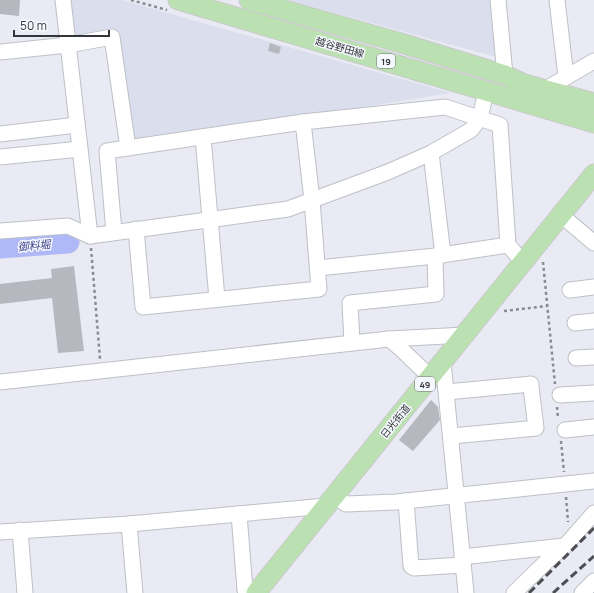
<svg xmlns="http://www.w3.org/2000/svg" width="594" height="593" font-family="Manrope,'Noto Sans JP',sans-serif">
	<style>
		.built { fill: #dbdeed }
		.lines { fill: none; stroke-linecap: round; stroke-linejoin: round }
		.river { stroke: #afb9f7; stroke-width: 23 }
		.building { fill: #b6b8bf }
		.minor-casing { stroke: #bec0c7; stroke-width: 17 }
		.major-casing { stroke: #cacacb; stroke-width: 21 }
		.path { stroke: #8a8b91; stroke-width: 2.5; stroke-dasharray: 3 3; stroke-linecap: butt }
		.minor { stroke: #fff; stroke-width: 15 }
		.major { stroke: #bbe1b2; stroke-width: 19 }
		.rail { stroke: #4d4e52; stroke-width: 3; stroke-dasharray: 8 4; stroke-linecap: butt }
		.labels { text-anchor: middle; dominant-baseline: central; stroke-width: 3; stroke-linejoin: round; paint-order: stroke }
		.shield { fill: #f6f8ff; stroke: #6e7074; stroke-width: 1 }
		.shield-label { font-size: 9px; font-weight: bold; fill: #343538 }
		.street-label { font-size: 10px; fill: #343538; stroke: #f6f8ff }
		.water-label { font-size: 11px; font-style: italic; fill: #3d428a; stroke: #f6f8ff }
	</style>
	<rect width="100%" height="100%" fill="#e9eaf3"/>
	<!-- built -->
	<g class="built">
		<polygon points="67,0 122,0 451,93 132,144 116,33 72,39"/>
		<polygon points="288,0 491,0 496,57"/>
	</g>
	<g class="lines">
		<!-- river -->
		<polyline class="river" points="0,247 68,242"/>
	</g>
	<!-- building -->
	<g class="building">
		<polygon points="0,0 20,0 19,16 0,14"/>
		<polygon points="270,43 281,47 279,54 268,51"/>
		<polygon points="74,266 84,351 58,353 52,298 0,304 0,284 52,278 51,269"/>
		<polygon points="431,400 438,407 440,420 413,451 399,440"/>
	</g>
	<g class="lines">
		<defs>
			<g id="minor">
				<polyline points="63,0 90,236"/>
				<polyline points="498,0 505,75"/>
				<polyline points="557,0 566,77"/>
				<polyline points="0,52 68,45 112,37 128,148"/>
				<polyline points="544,90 594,61"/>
				<polyline points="0,134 77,125"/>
				<polyline points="203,137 217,299"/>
				<polyline points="431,153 443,255"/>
				<polyline points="0,157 80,149"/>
				<polyline points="561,215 594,243"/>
				<polyline points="136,229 143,307 319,289 312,200 303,122"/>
				<polyline points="0,231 68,226 90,236 288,209 388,172 431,153 471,130 480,118 486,91"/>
				<polyline points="114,232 107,151 303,122 445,107 500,125 508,245 523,262"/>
				<polyline points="318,268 435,256 508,245"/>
				<polyline points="570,290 594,287"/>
				<polyline points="575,323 594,321"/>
				<path d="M 389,339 C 404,350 416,365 431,377"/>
				<polyline points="352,343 350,303 436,294 435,256"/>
				<polyline points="576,358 594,357"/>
				<polyline points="443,362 466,593"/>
				<polyline points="0,382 389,339 465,335"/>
				<polyline points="447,392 531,384 531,387 536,428 452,436"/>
				<polyline points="560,395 594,393"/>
				<polyline points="565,430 594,427"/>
				<polyline points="334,496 346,504 396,502 594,481"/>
				<polyline points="406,501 411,566 414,568 463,565"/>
				<polyline points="239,514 245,590 249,593"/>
				<polyline points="129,524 135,593"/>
				<polyline points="20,530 25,593"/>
				<polyline points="0,532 129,524 326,506"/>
				<polyline points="462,557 564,546"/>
				<polyline points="514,593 547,561 565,546 594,513"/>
				<polyline points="582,593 594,581"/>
			</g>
			<g id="major">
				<polyline points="178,0 594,123"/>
				<polyline points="249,0 401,43 505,75 524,84 594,103"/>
				<polyline points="256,593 594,174"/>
			</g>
		</defs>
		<!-- minor casing -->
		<use href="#minor" class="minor-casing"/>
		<!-- major casing -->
		<use href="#major" class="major-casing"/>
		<!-- path -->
		<g class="path">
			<polyline points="131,0 167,10"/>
			<polyline points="91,248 100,359"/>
			<polyline points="543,262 555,384"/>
			<polyline points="504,311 547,306"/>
			<polyline points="557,407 558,418"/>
			<polyline points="561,441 564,472"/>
			<polyline points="566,497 568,522"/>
		</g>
		<!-- minor -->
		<use href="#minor" class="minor"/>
		<!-- major -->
		<use href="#major" class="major"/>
		<!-- rail -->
		<g class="rail">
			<polyline points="529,593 594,528"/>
			<polyline points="553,593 594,556"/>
		</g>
	</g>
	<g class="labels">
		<!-- shield labels -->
		<g class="shield">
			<rect x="377" y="54" width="18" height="14" rx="3"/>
			<rect x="415" y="377" width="20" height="14" rx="3"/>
		</g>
		<g class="shield-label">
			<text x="386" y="61">19</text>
			<text x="425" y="384">49</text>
		</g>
		<!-- street labels -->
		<g class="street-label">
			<text transform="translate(340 47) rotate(16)">越谷野田線</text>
			<text transform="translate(395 421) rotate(-51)">日光街道</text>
		</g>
		<!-- water labels -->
		<g class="water-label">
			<text transform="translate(34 245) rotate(-5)">御料堀</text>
		</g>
	</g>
	<!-- scale -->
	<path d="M14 30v6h95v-6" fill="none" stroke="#343538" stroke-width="2"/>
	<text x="20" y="30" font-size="12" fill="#343538" stroke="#f6f8ff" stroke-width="3" paint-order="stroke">50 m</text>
</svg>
